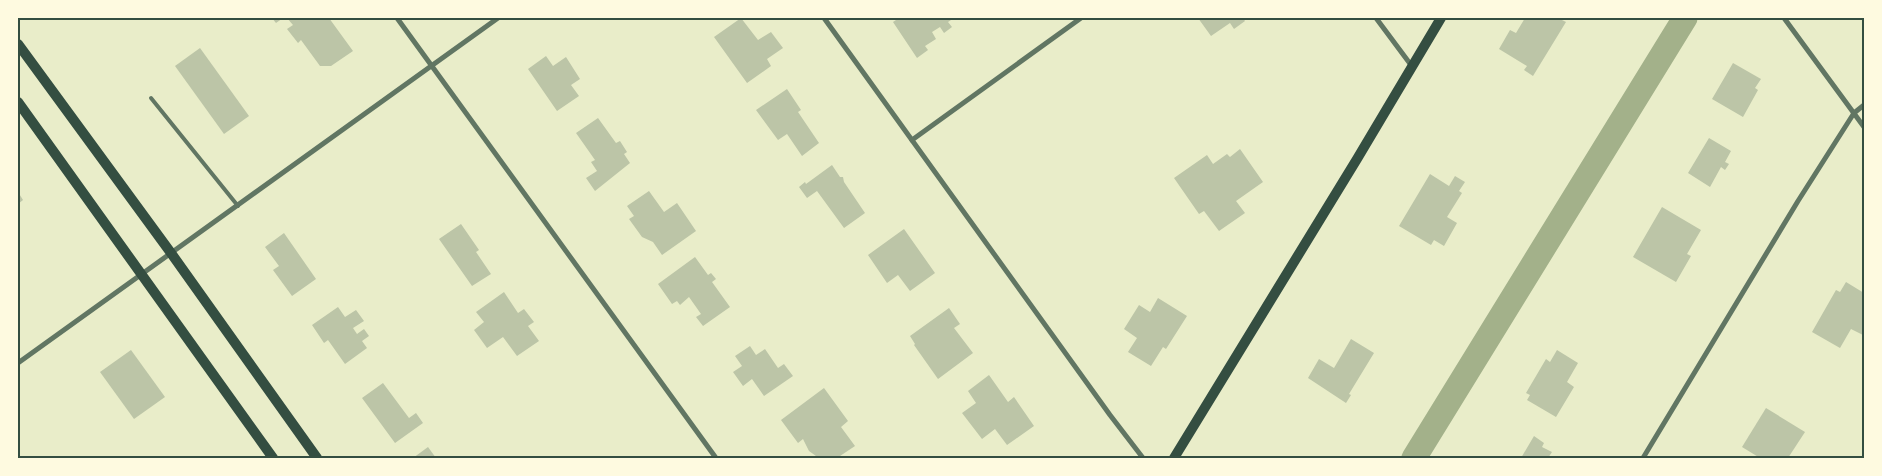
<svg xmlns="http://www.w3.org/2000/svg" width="1882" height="476" font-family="Inter,sans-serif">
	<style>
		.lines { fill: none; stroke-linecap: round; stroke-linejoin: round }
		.canal { stroke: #a3b18a; stroke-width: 25 }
		.building { fill: #bcc5a7 }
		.service { stroke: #617663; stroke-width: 4 }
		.minor { stroke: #617663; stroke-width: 5 }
		.secondary { stroke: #344e41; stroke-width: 10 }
		.neatline { fill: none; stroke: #344e41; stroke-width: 2 }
	</style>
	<rect width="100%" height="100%" fill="#e9edc9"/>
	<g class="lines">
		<!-- canal -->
		<polyline class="canal" points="1414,458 1685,18"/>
	</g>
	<!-- building -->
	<g class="building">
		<polygon points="272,18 283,18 276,23"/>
		<polygon points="287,18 329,18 353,51 331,66 320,66 301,40 298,43 287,29 293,25"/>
		<polygon points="741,18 758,40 771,32 783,48 767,59 771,66 747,83 714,37"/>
		<polygon points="899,18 954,18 948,22 952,27 944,33 940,27 932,32 936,39 925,46 928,50 917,58 893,22"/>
		<polygon points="1198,18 1243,18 1245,21 1234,29 1230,23 1211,36"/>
		<polygon points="1525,18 1558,18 1566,22 1533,76 1524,70 1527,66 1499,49 1510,30 1516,33"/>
		<polygon points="200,48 249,116 224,134 175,66"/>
		<polygon points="546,56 553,66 566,57 580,79 571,85 579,96 557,111 528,69"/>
		<polygon points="1733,63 1761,79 1755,88 1758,90 1743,117 1712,99"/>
		<polygon points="787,89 801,110 798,112 819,143 802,156 787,134 778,140 756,110"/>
		<polygon points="598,118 616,143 620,141 627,152 624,154 630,163 595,191 586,178 597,171 591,162 595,160 576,133"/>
		<polygon points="1709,138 1731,151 1725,162 1729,164 1725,170 1721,167 1710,187 1688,173"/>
		<polygon points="1240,149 1263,182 1236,201 1245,213 1219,231 1204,211 1199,214 1174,178 1207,155 1213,164 1227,154 1230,157"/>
		<polygon points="832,165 840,177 843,177 844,182 865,213 844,228 817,191 807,198 799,187 805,182 806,184"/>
		<polygon points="1430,174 1449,186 1455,176 1465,182 1459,191 1462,193 1447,217 1457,223 1444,246 1434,240 1431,245 1399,226"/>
		<polygon points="649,191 664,212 677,203 696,231 662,255 653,242 642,237 629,219 634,216 627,206"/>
		<polygon points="18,192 23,200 18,204"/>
		<polygon points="1662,207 1701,230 1687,254 1691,256 1676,282 1633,257"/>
		<polygon points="461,224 479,250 476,252 491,274 472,286 439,239"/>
		<polygon points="904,229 935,273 910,291 898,275 887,283 868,255"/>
		<polygon points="284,233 316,279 292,296 273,270 279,266 265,247"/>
		<polygon points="695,257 708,275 711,273 716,279 712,282 730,307 703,326 696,317 701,314 689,297 680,305 677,301 672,304 658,284"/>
		<polygon points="1846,282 1864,293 1864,333 1863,335 1851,329 1840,348 1812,332 1836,290 1840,292"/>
		<polygon points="504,292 518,313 524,309 534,322 528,326 539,341 517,356 503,337 487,348 474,330 484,322 476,312"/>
		<polygon points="1158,298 1187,316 1166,349 1163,347 1151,366 1128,352 1137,338 1124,329 1139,305 1150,312"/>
		<polygon points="338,307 345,317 356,310 364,321 353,328 357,334 364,329 369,336 362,341 367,348 345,364 328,340 324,343 312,325"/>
		<polygon points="949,308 960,324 954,328 973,353 938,379 914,345 915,344 910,336"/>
		<polygon points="1351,339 1374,353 1349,394 1351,395 1346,403 1308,378 1319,359 1334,368"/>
		<polygon points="750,346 756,355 765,349 778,368 784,364 793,376 764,396 752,379 743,386 733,372 742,366 735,356"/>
		<polygon points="131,350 165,397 134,419 100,372"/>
		<polygon points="1557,350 1578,363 1567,382 1574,387 1556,417 1527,400 1530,395 1526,393 1546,359 1550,362"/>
		<polygon points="989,375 1008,402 1014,397 1034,426 1007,445 995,429 982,439 962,413 976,403 968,391"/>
		<polygon points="383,383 409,418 416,413 423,423 395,443 362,398"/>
		<polygon points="824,388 848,421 841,427 855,446 837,458 813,458 816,456 809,451 803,439 798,443 781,420"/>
		<polygon points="1766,408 1805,432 1788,458 1760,458 1742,447"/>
		<polygon points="1534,436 1544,443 1542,447 1552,452 1548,458 1521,458"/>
		<polygon points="428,447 436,458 413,458"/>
	</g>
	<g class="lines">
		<!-- service -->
		<polyline class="service" points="151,98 238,206"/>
		<!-- minor -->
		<g class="minor">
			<polyline points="397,18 716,458"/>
			<polyline points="824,18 1110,415 1143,458"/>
			<polyline points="1376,18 1411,65"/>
			<polyline points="1784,18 1864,127"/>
			<polyline points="912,140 1081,18"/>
			<polyline points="18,363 498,18"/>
			<polyline points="1643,458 1798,201 1854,113 1864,105"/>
		</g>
		<!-- secondary -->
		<g class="secondary">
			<polyline points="18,44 171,253 317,458"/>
			<polyline points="18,102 273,458"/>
			<polyline points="1174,458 1357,159 1441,18"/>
		</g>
	</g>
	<!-- border -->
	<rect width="1882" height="476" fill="none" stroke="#fefae0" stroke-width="38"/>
	<rect x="19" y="19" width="1844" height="438" class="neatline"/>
</svg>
